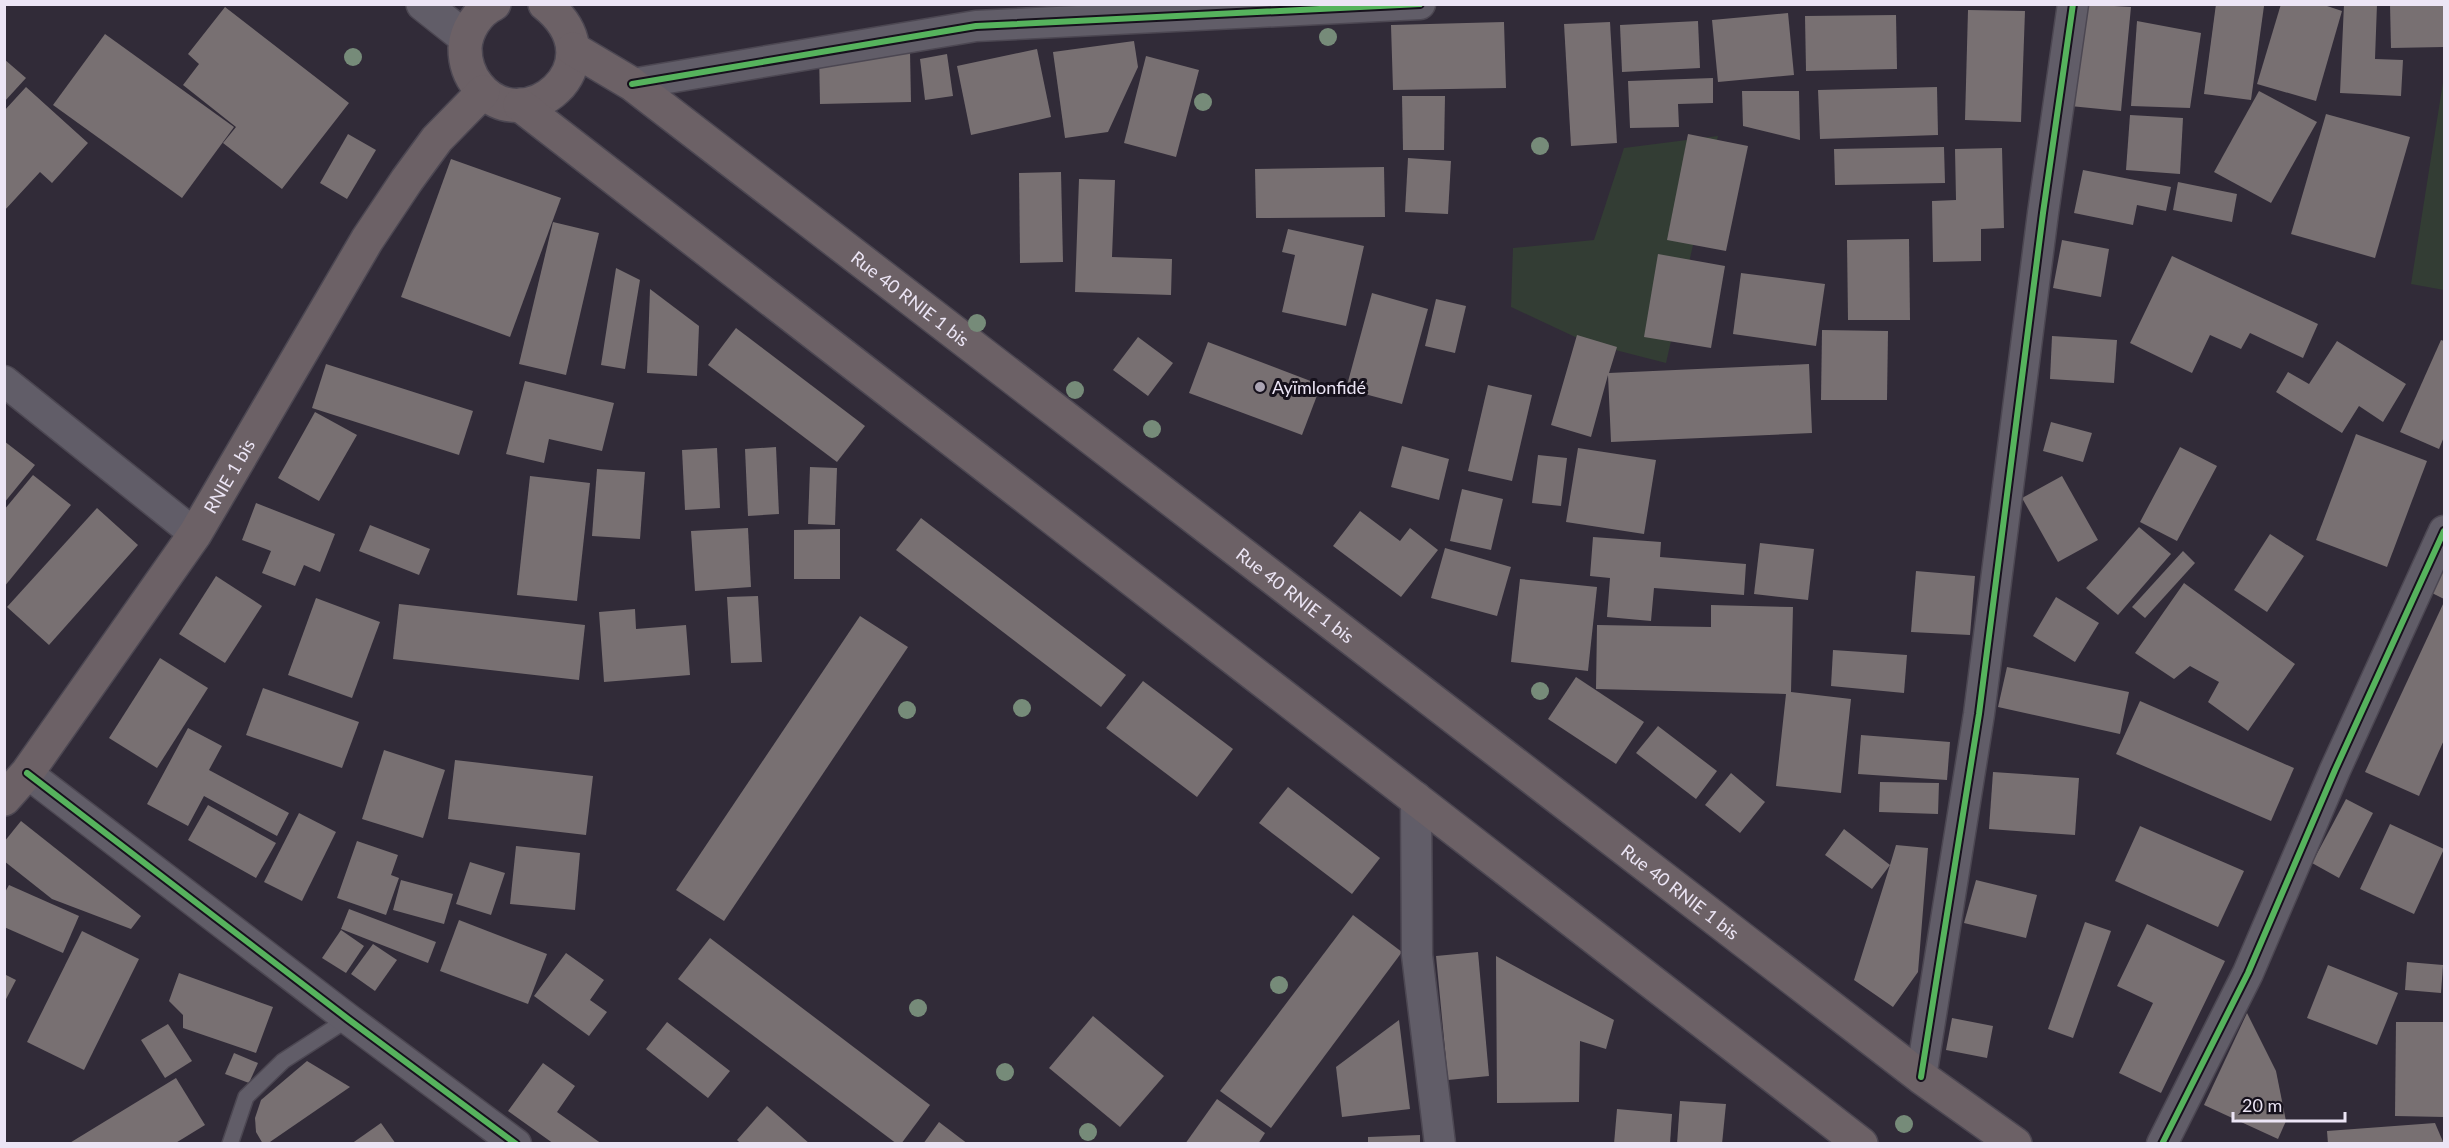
<svg xmlns="http://www.w3.org/2000/svg" width="2449" height="1148" font-family="Lato,sans-serif">
	<style>
		.green { fill: #333d34 }
		.building { fill: #787072 }
		.lines { fill: none; stroke-linecap: round; stroke-linejoin: round }
		.lane-casing { stroke: #4c4752; stroke-width: 18 }
		.street-casing { stroke: #4c4752; stroke-width: 33 }
		.secondary-casing { stroke: #4c4752; stroke-width: 36 }
		.primary-casing { stroke: #4c4752; stroke-width: 36 }
		.lane { stroke: #615d68; stroke-width: 15 }
		.street { stroke: #615d68; stroke-width: 30 }
		.secondary { stroke: #615d68; stroke-width: 33 }
		.primary { stroke: #6c6166; stroke-width: 33 }
		.cycleway-casing { stroke: #16111c; stroke-width: 10 }
		.cycleway { stroke: #56b35d; stroke-width: 6 }
		.tree { fill: #768b79 }
		.poi-dot { fill: #aba4b3; stroke: #16111c; stroke-width: 2 }
		.labels { text-anchor: middle; dominant-baseline: central; stroke-width: 6; stroke-linejoin: round; paint-order: stroke }
		.street-label { font-size: 18px; fill: #ece5f5; stroke: #16111c }
		.poi-label { font-size: 18px; fill: #ece5f5; stroke: #16111c; text-anchor: start }
	</style>
	<rect width="100%" height="100%" fill="#312b38"/>
	<!-- green -->
	<g class="green">
		<polygon points="2444,76 2444,290 2411,284"/>
		<polygon points="1718,136 1666,363 1588,343 1511,307 1513,248 1594,240 1624,148"/>
	</g>
	<!-- building -->
	<g class="building">
		<polygon points="2081,4 2131,7 2121,111 2070,106"/>
		<polygon points="2216,4 2264,6 2251,100 2204,94"/>
		<polygon points="2281,4 2321,4 2342,11 2316,101 2257,84"/>
		<polygon points="2344,4 2377,4 2375,59 2403,60 2401,96 2340,93"/>
		<polygon points="2390,4 2444,4 2444,47 2391,48"/>
		<polygon points="225,7 349,103 282,189 223,143 236,127 183,85 199,64 188,54"/>
		<polygon points="1968,10 2025,11 2021,122 1965,120"/>
		<polygon points="1788,13 1794,75 1718,82 1712,20"/>
		<polygon points="1896,15 1897,69 1806,71 1805,16"/>
		<polygon points="1698,21 1700,68 1622,72 1620,25"/>
		<polygon points="2137,21 2201,33 2190,108 2131,106"/>
		<polygon points="1504,22 1506,88 1393,90 1391,25"/>
		<polygon points="1610,22 1617,143 1571,146 1564,24"/>
		<polygon points="105,34 234,127 182,198 53,105"/>
		<polygon points="1134,41 1138,67 1108,132 1065,138 1053,52"/>
		<polygon points="1037,49 1051,117 971,135 957,66"/>
		<polygon points="910,51 911,102 820,104 819,53"/>
		<polygon points="947,54 953,96 925,100 920,59"/>
		<polygon points="1146,56 1199,70 1176,157 1124,143"/>
		<polygon points="4,59 26,78 4,102"/>
		<polygon points="1713,78 1713,103 1678,104 1679,127 1630,128 1628,81"/>
		<polygon points="26,87 88,143 52,183 40,172 4,211 4,111"/>
		<polygon points="1937,87 1938,135 1820,139 1818,90"/>
		<polygon points="1742,91 1799,91 1800,140 1743,126"/>
		<polygon points="2259,91 2317,122 2271,203 2214,172"/>
		<polygon points="1402,96 1445,96 1444,150 1403,150"/>
		<polygon points="2326,114 2410,137 2375,258 2291,234"/>
		<polygon points="2130,115 2183,118 2180,174 2126,170"/>
		<polygon points="348,134 376,150 347,199 320,183"/>
		<polygon points="1688,134 1748,146 1726,251 1667,240"/>
		<polygon points="1944,147 1945,183 1835,185 1834,149"/>
		<polygon points="2002,148 2004,228 1981,229 1981,261 1933,262 1932,201 1956,200 1955,149"/>
		<polygon points="1408,158 1451,161 1448,214 1405,212"/>
		<polygon points="451,159 561,198 510,337 401,297"/>
		<polygon points="1384,167 1385,217 1256,218 1255,169"/>
		<polygon points="2083,170 2171,187 2166,211 2137,205 2133,225 2074,213"/>
		<polygon points="1061,172 1063,262 1020,263 1019,173"/>
		<polygon points="1079,179 1115,180 1112,257 1172,259 1171,295 1075,292"/>
		<polygon points="2178,182 2237,194 2232,222 2173,210"/>
		<polygon points="553,222 599,233 566,375 519,364"/>
		<polygon points="1288,229 1364,246 1346,326 1282,312 1295,255 1282,252"/>
		<polygon points="1909,239 1910,320 1848,320 1847,240"/>
		<polygon points="2062,240 2109,249 2101,297 2053,288"/>
		<polygon points="1658,254 1725,266 1711,348 1644,337"/>
		<polygon points="2172,256 2318,324 2303,358 2250,333 2241,349 2210,335 2192,373 2130,343"/>
		<polygon points="616,268 640,280 625,369 601,365"/>
		<polygon points="1741,273 1825,284 1816,346 1733,334"/>
		<polygon points="650,289 699,326 697,376 647,373"/>
		<polygon points="1372,293 1428,309 1402,404 1346,389"/>
		<polygon points="1436,299 1466,306 1455,353 1425,346"/>
		<polygon points="736,328 865,426 837,462 708,365"/>
		<polygon points="1822,330 1888,331 1887,400 1821,400"/>
		<polygon points="1577,335 1617,347 1609,373 1809,364 1812,433 1611,442 1608,375 1591,437 1551,425"/>
		<polygon points="2052,336 2117,340 2114,383 2050,379"/>
		<polygon points="1138,337 1173,363 1148,396 1113,370"/>
		<polygon points="2441,340 2444,341 2444,437 2439,449 2400,432"/>
		<polygon points="2337,341 2406,384 2383,422 2359,406 2342,433 2276,392 2288,372 2309,384"/>
		<polygon points="1208,342 1321,385 1302,435 1189,393"/>
		<polygon points="326,364 473,411 459,455 312,408"/>
		<polygon points="525,381 614,403 602,451 549,439 544,463 506,454"/>
		<polygon points="1488,385 1532,395 1512,481 1468,471"/>
		<polygon points="315,412 357,435 319,501 278,478"/>
		<polygon points="2051,422 2092,433 2083,462 2043,451"/>
		<polygon points="2356,434 2427,461 2387,567 2316,540"/>
		<polygon points="4,441 35,465 4,503"/>
		<polygon points="1402,446 1449,459 1439,500 1391,487"/>
		<polygon points="776,447 779,514 748,516 745,449"/>
		<polygon points="2180,447 2217,466 2177,541 2140,522"/>
		<polygon points="717,448 720,508 685,510 682,450"/>
		<polygon points="1578,448 1656,460 1644,534 1566,522"/>
		<polygon points="1538,455 1567,458 1561,506 1532,503"/>
		<polygon points="810,467 837,468 835,525 808,524"/>
		<polygon points="597,469 645,472 640,539 592,536"/>
		<polygon points="33,475 71,505 4,587 4,510"/>
		<polygon points="530,476 590,483 577,601 517,595"/>
		<polygon points="2062,476 2098,540 2058,562 2022,498"/>
		<polygon points="1462,489 1503,499 1491,550 1450,541"/>
		<polygon points="256,503 335,534 320,572 304,565 295,586 262,573 271,551 242,540"/>
		<polygon points="97,508 138,545 49,645 7,607"/>
		<polygon points="1360,511 1400,541 1410,528 1438,550 1401,597 1333,546"/>
		<polygon points="921,518 1126,675 1101,707 896,550"/>
		<polygon points="370,525 430,549 419,575 359,551"/>
		<polygon points="2139,527 2171,554 2118,615 2086,588"/>
		<polygon points="748,528 751,587 695,591 691,531"/>
		<polygon points="840,529 840,579 794,579 794,530"/>
		<polygon points="2270,534 2304,556 2267,612 2234,590"/>
		<polygon points="1593,537 1661,542 1660,557 1746,564 1744,595 1654,588 1651,621 1607,617 1610,578 1590,576"/>
		<polygon points="1760,543 1814,549 1808,600 1754,594"/>
		<polygon points="1445,548 1511,567 1497,616 1431,598"/>
		<polygon points="2183,551 2195,563 2145,618 2132,607"/>
		<polygon points="2444,566 2444,599 2432,593"/>
		<polygon points="1916,571 1975,576 1970,635 1911,632"/>
		<polygon points="216,576 262,606 225,663 179,634"/>
		<polygon points="1520,579 1597,587 1588,671 1511,662"/>
		<polygon points="2184,583 2295,664 2248,731 2208,702 2219,682 2190,666 2174,679 2135,653"/>
		<polygon points="758,596 762,662 731,663 727,597"/>
		<polygon points="2056,597 2099,623 2075,662 2033,636"/>
		<polygon points="316,598 380,622 352,698 288,675"/>
		<polygon points="2444,602 2444,740 2419,796 2365,772"/>
		<polygon points="399,604 585,625 579,680 393,659"/>
		<polygon points="1711,605 1793,607 1791,692 1851,699 1841,793 1776,786 1786,694 1596,689 1597,625 1711,627"/>
		<polygon points="635,609 636,629 686,625 690,675 604,682 599,612"/>
		<polygon points="860,616 908,647 724,921 676,890"/>
		<polygon points="1833,650 1907,655 1904,693 1831,686"/>
		<polygon points="160,658 208,688 157,768 109,738"/>
		<polygon points="2007,667 2129,692 2120,734 1998,707"/>
		<polygon points="1576,677 1644,722 1616,764 1548,719"/>
		<polygon points="1143,681 1233,749 1197,797 1106,728"/>
		<polygon points="263,688 359,722 342,768 246,735"/>
		<polygon points="2140,701 2294,768 2271,821 2116,754"/>
		<polygon points="1658,726 1717,771 1696,799 1636,753"/>
		<polygon points="188,728 222,746 209,770 289,813 277,836 204,796 188,826 147,804"/>
		<polygon points="1861,735 1950,742 1947,780 1858,774"/>
		<polygon points="384,750 445,770 423,838 362,819"/>
		<polygon points="455,760 593,776 586,835 448,819"/>
		<polygon points="1993,772 2079,778 2075,835 1989,829"/>
		<polygon points="1731,773 1765,802 1740,833 1705,805"/>
		<polygon points="1880,782 1939,783 1938,814 1879,812"/>
		<polygon points="1288,787 1380,858 1352,894 1259,823"/>
		<polygon points="2346,799 2373,813 2339,878 2312,863"/>
		<polygon points="208,805 276,843 256,878 188,840"/>
		<polygon points="299,813 336,832 302,901 264,882"/>
		<polygon points="21,821 141,916 131,929 52,899 4,861 4,842"/>
		<polygon points="2390,824 2444,849 2414,914 2360,889"/>
		<polygon points="2140,826 2244,871 2218,927 2115,881"/>
		<polygon points="1844,829 1890,865 1896,845 1928,848 1918,972 1893,1007 1854,980 1890,865 1872,889 1825,855"/>
		<polygon points="357,841 398,855 391,875 399,878 386,915 337,898"/>
		<polygon points="516,846 580,853 575,910 510,904"/>
		<polygon points="470,862 505,873 491,915 456,904"/>
		<polygon points="401,880 453,894 444,924 393,910"/>
		<polygon points="1976,880 2037,895 2026,938 1964,923"/>
		<polygon points="9,885 79,916 63,953 4,927 4,894"/>
		<polygon points="349,909 436,942 428,963 341,929"/>
		<polygon points="1353,915 1402,952 1271,1128 1220,1091"/>
		<polygon points="459,920 547,954 528,1004 440,971"/>
		<polygon points="2085,922 2111,931 2073,1038 2048,1029"/>
		<polygon points="2147,924 2225,961 2161,1093 2119,1073 2153,1003 2117,986"/>
		<polygon points="341,930 364,946 346,973 322,958"/>
		<polygon points="82,931 139,959 84,1070 27,1042"/>
		<polygon points="710,938 930,1105 901,1144 897,1144 678,979"/>
		<polygon points="373,944 397,960 375,991 351,974"/>
		<polygon points="1478,952 1489,1076 1448,1080 1436,956"/>
		<polygon points="566,953 604,980 590,1000 607,1012 589,1036 534,996"/>
		<polygon points="1496,956 1614,1020 1606,1049 1580,1041 1579,1102 1497,1103"/>
		<polygon points="2407,962 2443,965 2441,993 2405,990"/>
		<polygon points="2328,965 2398,993 2377,1045 2307,1018"/>
		<polygon points="179,973 273,1007 256,1053 183,1028 183,1015 169,1001"/>
		<polygon points="4,974 16,980 4,1003"/>
		<polygon points="2247,1013 2276,1071 2286,1121 2278,1139 2204,1105"/>
		<polygon points="1093,1016 1164,1076 1120,1127 1049,1068"/>
		<polygon points="1952,1018 1993,1026 1987,1058 1946,1050"/>
		<polygon points="1399,1020 1410,1109 1342,1117 1336,1067"/>
		<polygon points="667,1022 730,1071 708,1098 646,1049"/>
		<polygon points="2396,1022 2444,1022 2444,1117 2395,1116"/>
		<polygon points="168,1024 192,1061 165,1078 141,1040"/>
		<polygon points="234,1053 258,1063 249,1083 225,1074"/>
		<polygon points="307,1061 350,1087 267,1144 263,1144 256,1132 255,1118 261,1100"/>
		<polygon points="543,1063 575,1086 557,1112 602,1144 554,1144 508,1111"/>
		<polygon points="176,1078 205,1125 174,1144 68,1144"/>
		<polygon points="1217,1099 1265,1133 1258,1144 1185,1144"/>
		<polygon points="1680,1101 1726,1104 1722,1144 1677,1144"/>
		<polygon points="767,1106 810,1144 741,1144 737,1140"/>
		<polygon points="1617,1109 1672,1114 1670,1144 1614,1144"/>
		<polygon points="939,1122 968,1144 923,1144"/>
		<polygon points="381,1123 396,1144 351,1144"/>
		<polygon points="2435,1123 2444,1144 2328,1144 2327,1131"/>
		<polygon points="1420,1135 1420,1144 1368,1144 1368,1137"/>
	</g>
	<g class="lines">
		<defs>
			<polyline id="lane" points="230,1144 246,1097 283,1061 348,1019"/>
			<g id="street">
				<polyline points="632,84 976,26 1420,4"/>
				<polyline points="4,381 195,534"/>
				<polyline points="27,773 348,1019 516,1144"/>
				<polyline points="1416,797 1417,955 1440,1144"/>
				<polyline points="1921,1077 1979,714 2043,213 2073,4"/>
				<polyline points="2162,1144 2248,973 2335,770 2444,531"/>
			</g>
			<polyline id="secondary" points="423,4 466,38"/>
			<g id="primary">
				<path d="M 494,4 C 477,12 466,31 465,48 C 465,63 469,75 478,86 C 522,142 621,65 545,4"/>
				<path id="s1" d="M 573,49 L 632,84 L 1921,1077 L 2015,1144"/>
				<polyline points="520,105 1861,1144"/>
				<path id="s2" d="M 4,799 L 27,773 L 195,534 L 367,240 L 407,180 L 437,139 L 483,92"/>
			</g>
		</defs>
		<!-- lane casing -->
		<use href="#lane" class="lane-casing"/>
		<!-- street casing -->
		<use href="#street" class="street-casing"/>
		<!-- secondary casing -->
		<use href="#secondary" class="secondary-casing"/>
		<!-- primary casing -->
		<use href="#primary" class="primary-casing"/>
		<!-- lane -->
		<use href="#lane" class="lane"/>
		<!-- street -->
		<use href="#street" class="street"/>
		<!-- secondary -->
		<use href="#secondary" class="secondary"/>
		<!-- primary -->
		<use href="#primary" class="primary"/>
		<defs>
			<g id="cycleway">
				<polyline points="632,84 976,26 1420,4"/>
				<polyline points="27,773 348,1019 516,1144"/>
				<polyline points="1921,1077 1979,714 2043,213 2073,4"/>
				<polyline points="2162,1144 2248,973 2335,770 2444,531"/>
			</g>
		</defs>
		<!-- cycleway casing -->
		<use href="#cycleway" class="cycleway-casing"/>
		<!-- cycleway -->
		<use href="#cycleway" class="cycleway"/>
	</g>
	<!-- trees -->
	<g class="tree">
		<circle cx="1328" cy="37" r="9"/>
		<circle cx="353" cy="57" r="9"/>
		<circle cx="1203" cy="102" r="9"/>
		<circle cx="1540" cy="146" r="9"/>
		<circle cx="977" cy="323" r="9"/>
		<circle cx="1075" cy="390" r="9"/>
		<circle cx="1152" cy="429" r="9"/>
		<circle cx="1540" cy="691" r="9"/>
		<circle cx="1022" cy="708" r="9"/>
		<circle cx="907" cy="710" r="9"/>
		<circle cx="1279" cy="985" r="9"/>
		<circle cx="918" cy="1008" r="9"/>
		<circle cx="1005" cy="1072" r="9"/>
		<circle cx="1904" cy="1124" r="9"/>
		<circle cx="1088" cy="1132" r="9"/>
	</g>
	<!-- markers -->
	<circle class="poi-dot" cx="1260" cy="387" r="6"/>
	<g class="labels">
		<!-- street labels -->
		<g class="street-label">
			<text stroke="none"><textPath href="#s1" startOffset="420">Rue 40 RNIE 1 bis</textPath></text>
			<text stroke="none"><textPath href="#s2" startOffset="394">RNIE 1 bis</textPath></text>
			<text stroke="none"><textPath href="#s1" startOffset="906">Rue 40 RNIE 1 bis</textPath></text>
			<text stroke="none"><textPath href="#s1" startOffset="1392">Rue 40 RNIE 1 bis</textPath></text>
		</g>
		<!-- poi labels -->
		<g class="poi-label">
			<text x="1272" y="387">Ayïmlonfidé</text>
		</g>
	</g>
	<!-- border -->
	<rect width="2449" height="1148" fill="none" stroke="#ece5f5" stroke-width="12"/>
	<!-- scale -->
	<path d="M2233 1112v9h112v-9" fill="none" stroke="#ece5f5" stroke-width="3"/>
	<text x="2242" y="1112" font-size="18" fill="#ece5f5" stroke="#16111c" stroke-width="4.5" paint-order="stroke">20 m</text>
</svg>
